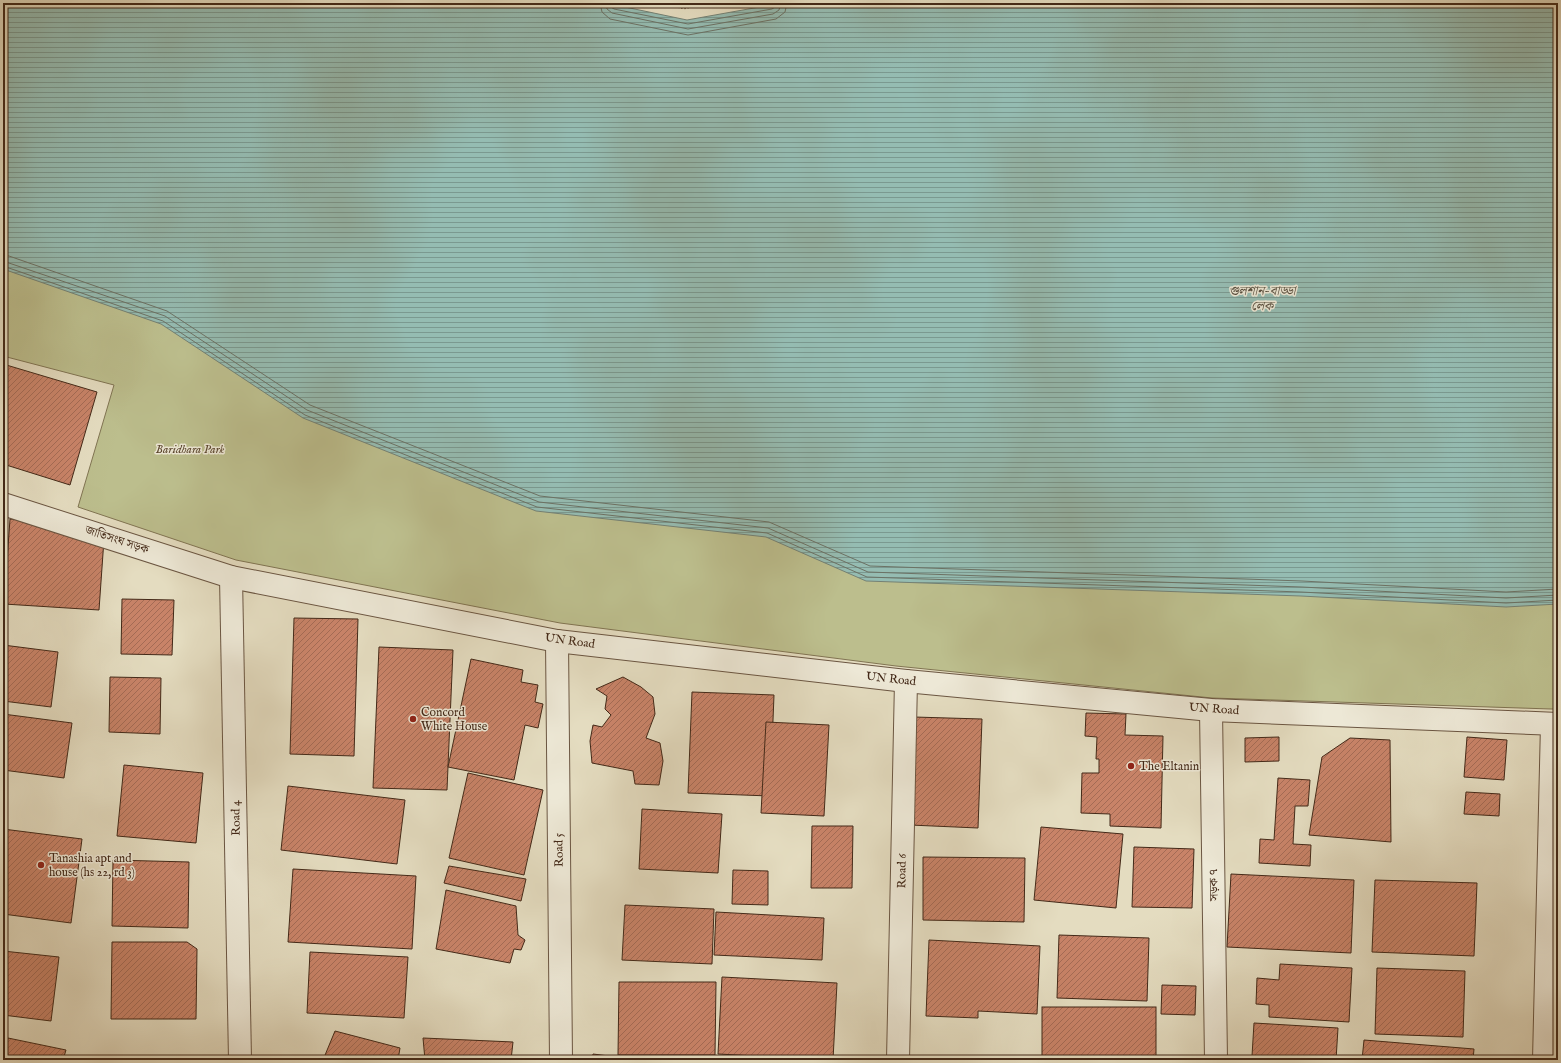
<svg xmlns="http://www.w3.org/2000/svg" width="1561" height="1063" font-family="'IM FELL English','Noto Serif Bengali',serif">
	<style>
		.green { fill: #bcbe8d; stroke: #807452 }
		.water { fill: url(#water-rules); stroke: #748174 }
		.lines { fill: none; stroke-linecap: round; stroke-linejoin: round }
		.shore { stroke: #6c7265; stroke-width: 1 }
		.building { fill: url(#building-hatch); stroke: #432918 }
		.street-casing { stroke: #6b5642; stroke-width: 24 }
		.path { stroke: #432918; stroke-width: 2.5; stroke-dasharray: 1 2; stroke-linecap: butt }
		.street { stroke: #ede8d6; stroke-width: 22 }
		.poi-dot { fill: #8f2418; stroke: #ede8d6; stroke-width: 1.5 }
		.labels { text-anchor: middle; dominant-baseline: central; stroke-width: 3; stroke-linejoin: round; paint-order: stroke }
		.park-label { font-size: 12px; font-style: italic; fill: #5b472f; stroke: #ede8d6 }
		.street-label { font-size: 12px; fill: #432918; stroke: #ede8d6 }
		.poi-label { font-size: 12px; fill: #432918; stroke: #ede8d6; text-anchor: start }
		.water-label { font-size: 13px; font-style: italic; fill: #584e3e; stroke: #ede8d6 }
	</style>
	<defs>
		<pattern id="water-rules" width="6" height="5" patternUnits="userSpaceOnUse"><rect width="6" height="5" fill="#95bcb2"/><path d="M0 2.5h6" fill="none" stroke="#7b9990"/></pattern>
		<pattern id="building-hatch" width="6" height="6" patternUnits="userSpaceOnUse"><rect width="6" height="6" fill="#c88368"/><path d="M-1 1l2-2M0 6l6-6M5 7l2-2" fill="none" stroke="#a46b55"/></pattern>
	</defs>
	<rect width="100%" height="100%" fill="#e4dcc0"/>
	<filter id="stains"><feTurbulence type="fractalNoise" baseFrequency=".005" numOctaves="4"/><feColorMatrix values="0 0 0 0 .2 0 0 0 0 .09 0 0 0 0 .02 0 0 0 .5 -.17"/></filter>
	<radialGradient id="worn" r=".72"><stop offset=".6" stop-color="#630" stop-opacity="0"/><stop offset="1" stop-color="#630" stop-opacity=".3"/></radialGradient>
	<!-- green -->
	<polygon class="green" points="3,265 1558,596 1558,709 1551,709 1212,698 896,666 560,623 236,560 78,507 114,385 3,356"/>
	<!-- water -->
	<polygon class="water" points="3,3 606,3 687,20 782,3 1558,3 1558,604 1506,607 1301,596 866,581 766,537 536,511 303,418 161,324 3,269"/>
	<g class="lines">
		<!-- shore -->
		<g class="shore">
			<polyline points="600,3 602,12 610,19 688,35 776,19 785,12 787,3"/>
			<polyline points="606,3 607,9 612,13 688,29 773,14 779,10 781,3"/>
			<polyline points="611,3 611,7 614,9 688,24 772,9 775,7 776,3"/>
			<polyline points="3,255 9,256 167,311 310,405 540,496 769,522 870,566 1302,581 1506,592 1558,589"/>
			<polyline points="3,261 165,316 307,410 539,502 768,528 868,572 1302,587 1506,598 1558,595"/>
			<polyline points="3,266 163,321 305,415 537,507 767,533 867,577 1301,592 1506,603 1558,600"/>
		</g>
	</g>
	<!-- building -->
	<g class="building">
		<polygon points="3,364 97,392 70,485 3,464"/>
		<polygon points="10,519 105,525 99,610 4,604"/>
		<polygon points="122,599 174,600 172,655 121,654"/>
		<polygon points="294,618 358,619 354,756 290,754"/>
		<polygon points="3,645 58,652 51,707 3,701"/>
		<polygon points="379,647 453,650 447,790 373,788"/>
		<polygon points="471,659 523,670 521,682 538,685 535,702 543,704 538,728 525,725 514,780 448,767"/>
		<polygon points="110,677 161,678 160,734 109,732"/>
		<polygon points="623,677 641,687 653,697 655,714 646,738 660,743 663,761 659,785 635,784 633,771 592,763 590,741 593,725 602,727 611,715 605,709 607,696 596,689"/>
		<polygon points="692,692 774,695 770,796 688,793"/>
		<polygon points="1086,713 1126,714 1125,735 1163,736 1161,828 1110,826 1110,814 1081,813 1082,773 1099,773 1099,759 1096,759 1097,737 1085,736"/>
		<polygon points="3,714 72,723 64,778 3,770"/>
		<polygon points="914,717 982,719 978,828 910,825"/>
		<polygon points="766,722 829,725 824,816 761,813"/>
		<polygon points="1279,737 1279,761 1245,762 1245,738"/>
		<polygon points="1467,737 1507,740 1504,780 1464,777"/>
		<polygon points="1350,738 1390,740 1391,842 1309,835 1322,757"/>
		<polygon points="124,765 203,773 196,843 117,836"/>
		<polygon points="468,773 543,790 524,875 449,858"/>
		<polygon points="1278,778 1310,780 1308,806 1295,806 1293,844 1311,845 1310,866 1259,863 1260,839 1274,840"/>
		<polygon points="288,786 405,800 397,864 281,850"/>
		<polygon points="1466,792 1500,794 1499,816 1464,814"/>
		<polygon points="642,809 722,814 718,873 639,869"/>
		<polygon points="812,826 853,826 852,888 811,888"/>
		<polygon points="1041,827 1123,834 1116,908 1034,900"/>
		<polygon points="3,829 82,839 71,923 3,914"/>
		<polygon points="1134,847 1194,849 1192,908 1132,907"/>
		<polygon points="923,857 1025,858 1024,922 923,920"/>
		<polygon points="113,860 189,862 188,928 112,926"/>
		<polygon points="449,866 526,879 521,901 444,883"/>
		<polygon points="293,869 416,876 412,949 288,942"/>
		<polygon points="733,870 768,871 768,905 732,904"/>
		<polygon points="1231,874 1354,880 1351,953 1227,947"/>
		<polygon points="1375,880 1477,883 1474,956 1372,952"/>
		<polygon points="446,890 516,906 518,935 525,940 521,950 514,949 510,963 436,949"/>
		<polygon points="625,905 714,909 712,964 622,960"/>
		<polygon points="716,912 824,918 822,960 714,955"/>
		<polygon points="1059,935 1149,938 1147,1001 1057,998"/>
		<polygon points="929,940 1040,946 1037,1014 978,1011 978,1018 926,1016"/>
		<polygon points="112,942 187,942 197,949 196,1019 111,1019"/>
		<polygon points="3,951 59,957 51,1021 3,1015"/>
		<polygon points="310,952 408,957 404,1018 307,1013"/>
		<polygon points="1280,964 1352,968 1349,1022 1269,1017 1269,1005 1256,1004 1257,978 1279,980"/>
		<polygon points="1377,968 1465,971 1463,1037 1375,1034"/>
		<polygon points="722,977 837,983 833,1060 718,1054"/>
		<polygon points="619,982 716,982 715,1055 618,1055"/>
		<polygon points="1162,985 1196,986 1195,1015 1161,1014"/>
		<rect x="1042" y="1007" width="114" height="53"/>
		<polygon points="1254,1023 1338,1028 1336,1060 1270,1060 1270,1057 1252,1056"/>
		<polygon points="335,1031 400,1048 398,1060 323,1060"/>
		<polygon points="8,1038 66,1050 63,1060 3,1060"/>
		<polygon points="423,1038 513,1042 511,1060 425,1060"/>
		<polygon points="1364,1040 1474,1049 1473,1060 1362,1060"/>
		<polygon points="593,1054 641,1060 592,1060"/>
		<polygon points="87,1057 133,1060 87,1060"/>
	</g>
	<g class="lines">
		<defs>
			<g id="street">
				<polyline points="3,504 231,577 557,641 906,681 1211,710 1558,724"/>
				<polyline points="231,577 240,1060"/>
				<polyline points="557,641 561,1060"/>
				<polyline points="1211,710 1216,1060"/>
				<polyline points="898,1060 906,681"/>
				<polyline points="1544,1060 1552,724"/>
			</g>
		</defs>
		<!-- street casing -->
		<use href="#street" class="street-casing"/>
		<!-- path -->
		<polyline class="path" points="661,3 684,8 712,3"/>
		<!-- street -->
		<use href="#street" class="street"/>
	</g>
	<!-- markers -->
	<g class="poi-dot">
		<circle cx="413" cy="719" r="4"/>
		<circle cx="1131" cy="766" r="4"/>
		<circle cx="41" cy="865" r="4"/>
	</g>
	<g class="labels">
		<!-- park labels -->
		<g class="park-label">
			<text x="190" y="449">Baridhara Park</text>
		</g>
		<!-- street labels -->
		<g class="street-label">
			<text transform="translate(117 540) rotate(18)">জাতিসংঘ সড়ক</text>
			<text transform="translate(570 641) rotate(8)">UN Road</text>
			<text transform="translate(891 679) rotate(6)">UN Road</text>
			<text transform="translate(1214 709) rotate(4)">UN Road</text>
			<text transform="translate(236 818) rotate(-91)">Road 4</text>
			<text transform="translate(559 850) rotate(-91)">Road 5</text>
			<text transform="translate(902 871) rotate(-89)">Road 6</text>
			<text transform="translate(1214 885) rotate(-91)">সড়ক ৭</text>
		</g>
		<!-- poi labels -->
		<g class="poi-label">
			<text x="421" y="712">Concord<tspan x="421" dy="14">White House</tspan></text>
			<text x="1139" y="766">The Eltanin</text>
			<text x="49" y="858">Tanashia apt and<tspan x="49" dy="14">house (hs 22, rd 3)</tspan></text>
		</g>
		<!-- water labels -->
		<g class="water-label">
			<text x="1262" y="291">গুলশান-বাড্ডা<tspan x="1262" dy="15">লেক</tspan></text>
		</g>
	</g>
	<!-- margin -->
	<rect width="1561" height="1063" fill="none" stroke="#e4dcc0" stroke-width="16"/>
	<rect x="4" y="4" width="1553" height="1055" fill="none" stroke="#432918" stroke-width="2"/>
	<rect x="8" y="8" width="1545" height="1047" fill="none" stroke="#432918"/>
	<rect width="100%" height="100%" filter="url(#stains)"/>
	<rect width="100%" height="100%" fill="url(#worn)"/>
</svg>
